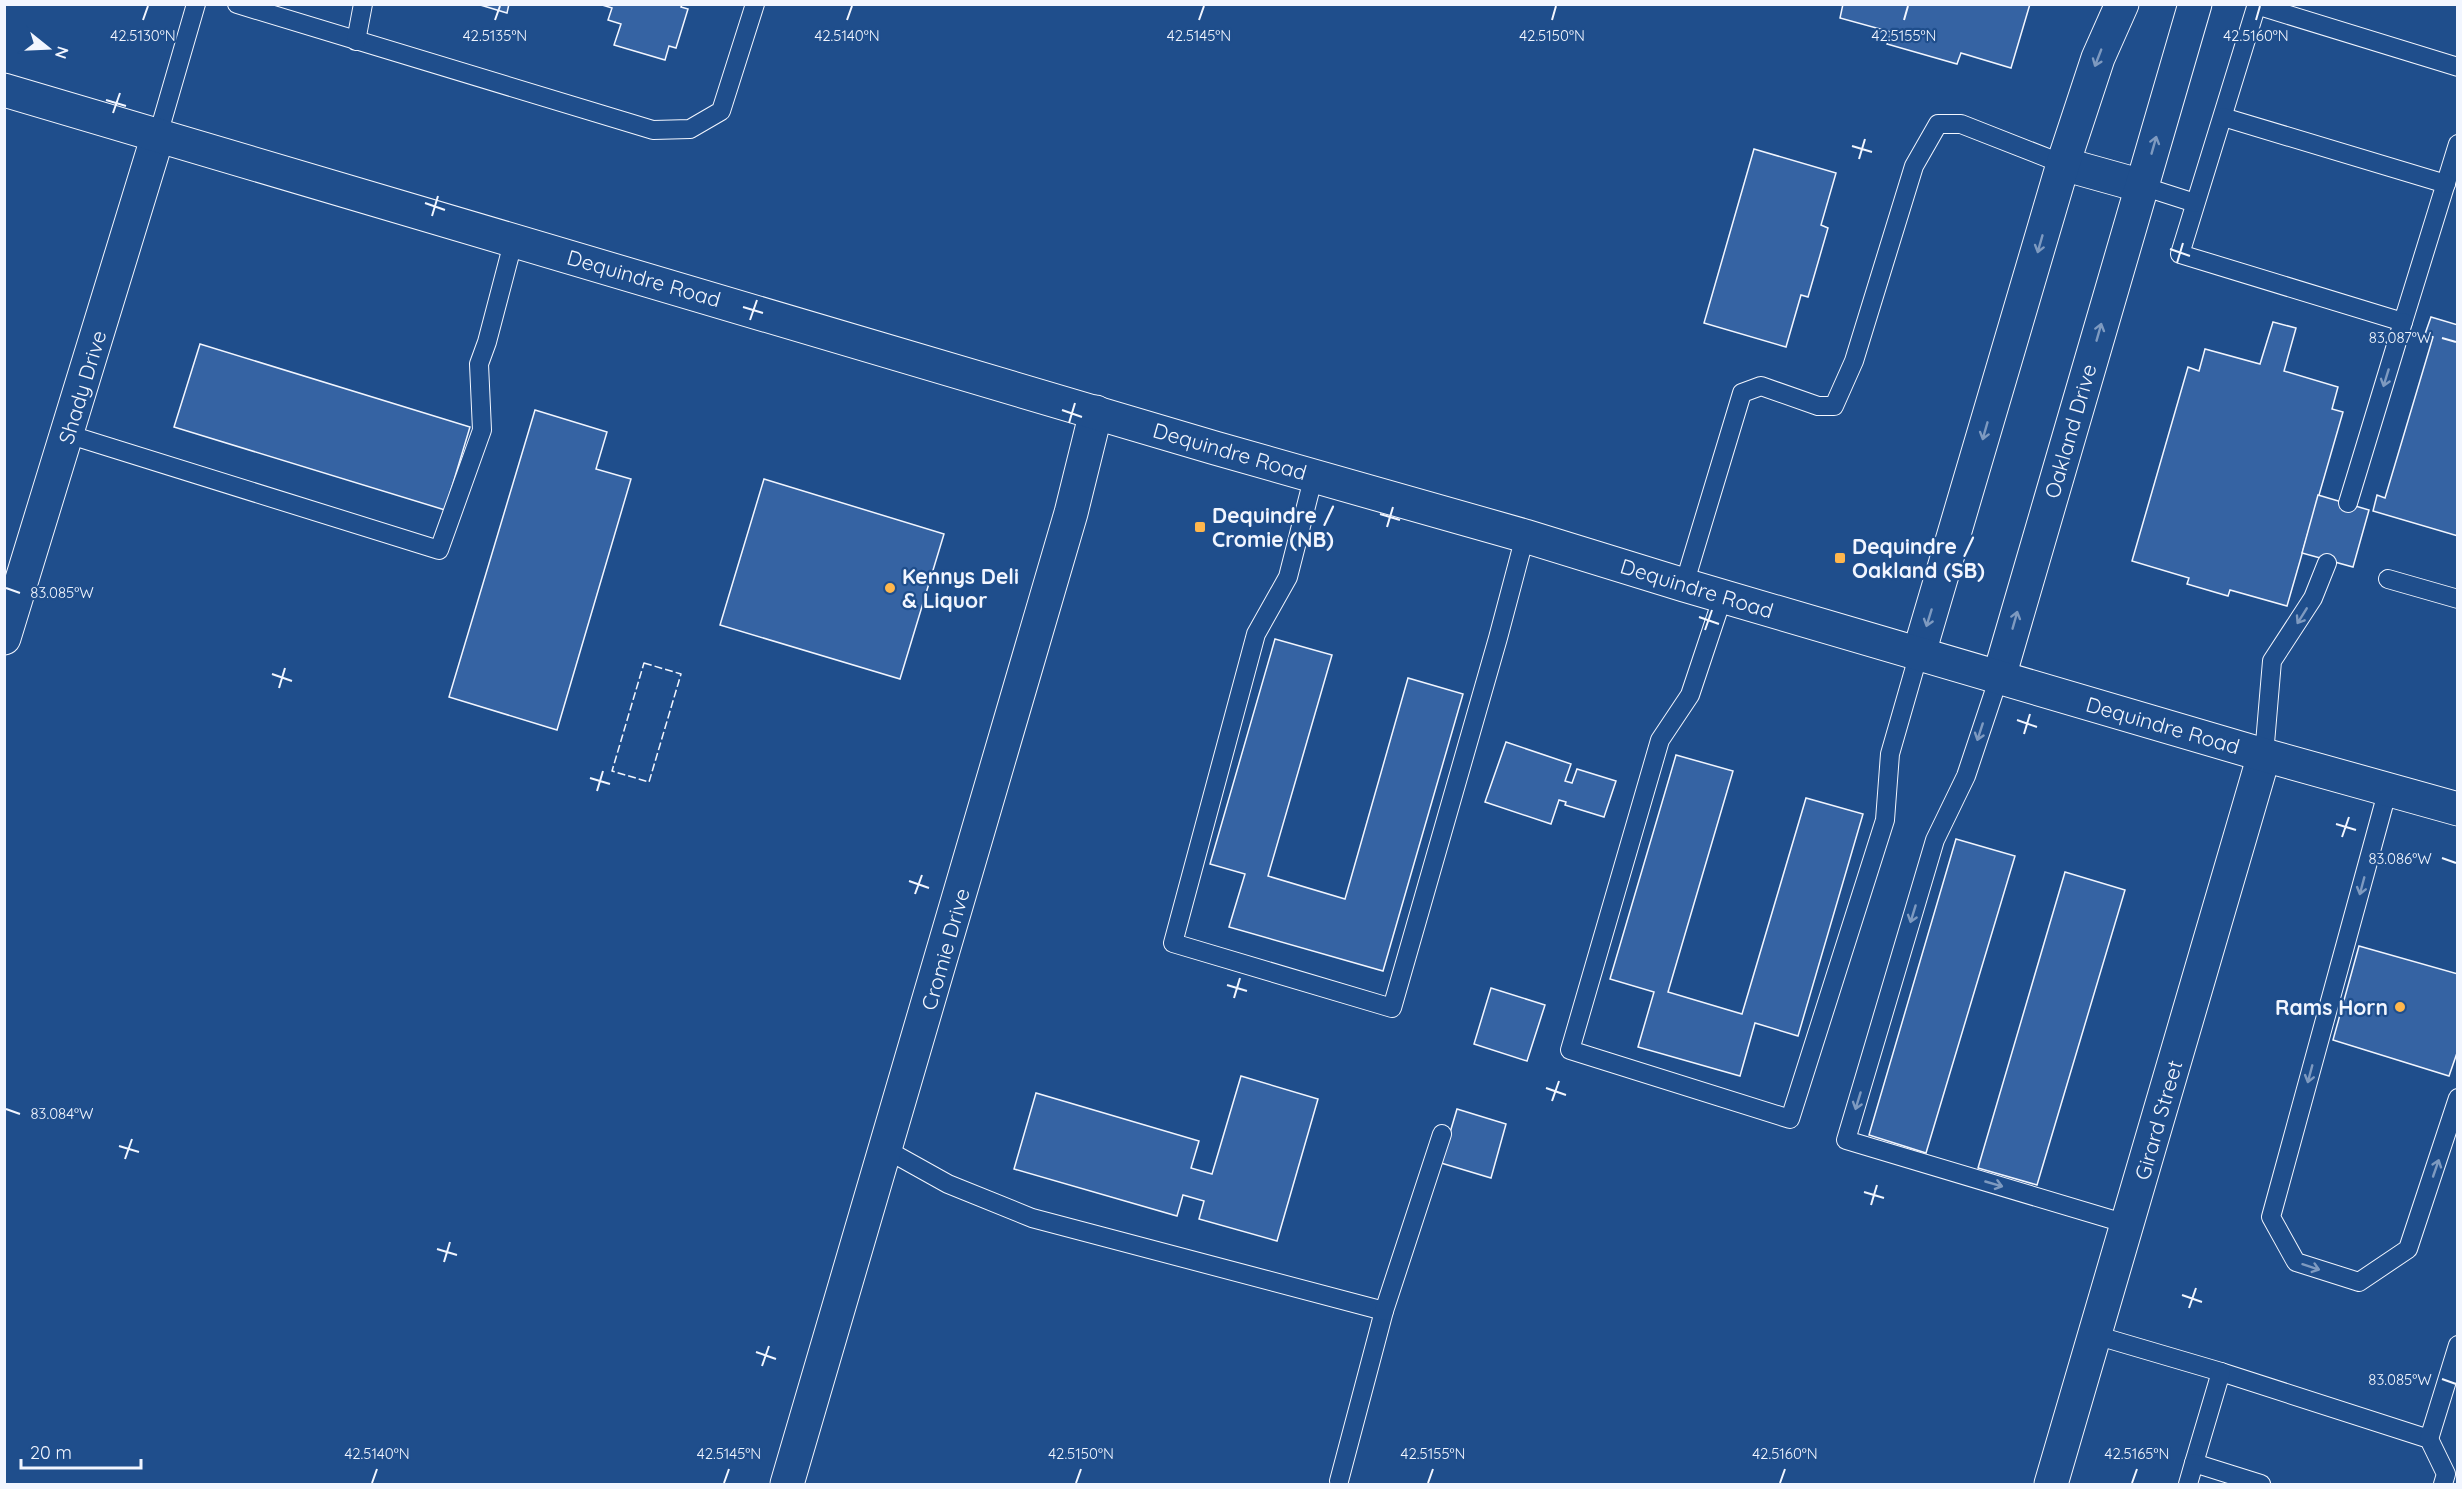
<svg xmlns="http://www.w3.org/2000/svg" width="2462" height="1489" font-family="Quicksand,sans-serif">
	<style>
		.building { fill: #3563a3; stroke: #f2f6ff; stroke-width: 1.5 }
		.lines { fill: none; stroke-linecap: round; stroke-linejoin: round }
		.lane-casing { stroke: #f2f6ff; stroke-width: 20 }
		.street-casing { stroke: #f2f6ff; stroke-width: 35 }
		.secondary-casing { stroke: #f2f6ff; stroke-width: 35 }
		.lane { stroke: #1f4e8c; stroke-width: 18 }
		.street { stroke: #1f4e8c; stroke-width: 33 }
		.secondary { stroke: #1f4e8c; stroke-width: 33 }
		.fence { stroke: #f2f6ff; stroke-width: 1.5; stroke-dasharray: 8 3; stroke-linecap: butt }
		.oneway { stroke: #7e9ac0 }
		.ticks { fill: none; stroke: #f2f6ff; stroke-width: 2 }
		.poi-dot { fill: #ffb74d; stroke: #1f4e8c; stroke-width: 2 }
		.labels { text-anchor: middle; dominant-baseline: central; stroke-width: 4.5; stroke-linejoin: round; paint-order: stroke }
		.street-label { font-size: 21px; fill: #f2f6ff; stroke: #1f4e8c }
		.poi-label { font-size: 21px; font-weight: bold; fill: #f2f6ff; stroke: #1f4e8c; text-anchor: start }
		.ticks-label { font-size: 15px; text-anchor: middle; fill: #f2f6ff; stroke: #1f4e8c; stroke-width: 4.5; stroke-linejoin: round; paint-order: stroke }
	</style>
	<rect width="100%" height="100%" fill="#1f4e8c"/>
	<!-- building -->
	<g class="building">
		<polygon points="477,4 509,4 507,13"/>
		<polygon points="599,4 682,4 681,7 688,9 676,48 669,46 665,60 614,45 621,24 608,20 612,8"/>
		<polygon points="1843,4 2030,4 2011,68 1961,53 1957,64 1887,44 1891,32 1840,18"/>
		<polygon points="1754,149 1836,173 1821,225 1828,228 1808,297 1801,295 1786,347 1704,323"/>
		<polygon points="2431,317 2458,325 2458,536 2373,511 2377,495 2385,498 2433,337 2425,334"/>
		<polygon points="2273,322 2296,328 2284,371 2338,387 2332,409 2343,412 2287,606 2230,590 2228,596 2187,584 2189,578 2132,561 2188,367 2199,371 2205,349 2260,364"/>
		<polygon points="200,344 470,427 445,510 174,427"/>
		<polygon points="535,410 607,432 596,469 631,479 557,730 449,697"/>
		<polygon points="764,479 944,534 900,679 720,625"/>
		<polygon points="2318,495 2369,510 2353,567 2302,553"/>
		<polygon points="1275,639 1332,655 1268,876 1345,899 1408,678 1463,694 1383,971 1229,927 1245,874 1210,864"/>
		<polygon points="1506,742 1571,764 1565,781 1572,783 1577,769 1616,781 1604,817 1565,805 1566,802 1559,800 1551,824 1485,802"/>
		<polygon points="1676,755 1733,771 1668,992 1742,1014 1806,798 1863,814 1798,1036 1755,1023 1740,1076 1638,1047 1654,992 1610,979"/>
		<polygon points="1956,839 2015,856 1926,1153 1869,1135"/>
		<polygon points="2065,872 2125,890 2037,1185 1978,1168"/>
		<polygon points="2359,946 2458,974 2458,1050 2449,1076 2333,1040"/>
		<polygon points="1491,988 1545,1005 1527,1061 1474,1044"/>
		<polygon points="1241,1076 1318,1099 1277,1241 1199,1219 1204,1201 1183,1195 1177,1216 1014,1169 1036,1093 1199,1141 1191,1168 1212,1174"/>
		<polygon points="1457,1109 1506,1124 1491,1178 1441,1163"/>
	</g>
	<g class="lines">
		<defs>
			<g id="lane">
				<polyline points="237,4 653,130 690,129 721,111 755,4"/>
				<polyline points="2257,4 2180,254 2403,322 2458,144"/>
				<polyline points="2256,5 2458,67"/>
				<polyline points="356,41 363,4"/>
				<polyline points="2223,117 2446,184"/>
				<polyline points="158,135 196,4"/>
				<polyline points="2142,186 2195,203"/>
				<polyline points="67,434 439,550 482,430 479,364 487,342 514,239"/>
				<polyline points="1314,475 1288,577 1256,634 1173,943 1392,1008 1498,638 1525,536"/>
				<polyline points="2348,503 2403,322"/>
				<polyline points="2388,579 2458,599"/>
				<polyline points="1684,585 1742,393 1761,386 1818,406 1834,406 1854,361 1914,166 1938,124 1961,124 2063,164"/>
				<polyline points="1723,596 1690,695 1660,740 1570,1050 1790,1119 1885,820 1890,754 1919,653"/>
				<polyline points="1999,677 1966,776 1935,840 1846,1140 2127,1224"/>
				<polyline points="2264,755 2272,661 2313,598 2327,563"/>
				<polyline points="2388,789 2271,1217 2296,1262 2359,1282 2408,1249 2458,1098"/>
				<polyline points="887,1150 948,1184 1032,1218 1384,1311 1339,1481"/>
				<polyline points="1384,1311 1442,1134"/>
				<polyline points="2095,1335 2221,1372 2429,1439 2446,1474 2443,1484"/>
				<polyline points="2429,1439 2458,1345"/>
				<polyline points="2194,1463 2221,1372"/>
				<polyline points="2188,1484 2194,1463 2261,1484"/>
			</g>
			<g id="street">
				<polyline points="2063,164 2142,186"/>
				<polyline points="4,638 158,135"/>
				<polyline points="1919,653 2063,164 2098,58 2122,4"/>
				<polyline points="1999,677 2195,4"/>
				<polyline points="787,1484 1071,513 1096,412"/>
				<polyline points="2051,1484 2264,755"/>
			</g>
			<polyline id="secondary" points="4,90 1215,448 1525,536 1684,585 2264,755 2458,809"/>
		</defs>
		<!-- lane casing -->
		<use href="#lane" class="lane-casing"/>
		<!-- street casing -->
		<use href="#street" class="street-casing"/>
		<!-- secondary casing -->
		<use href="#secondary" class="secondary-casing"/>
		<!-- lane -->
		<use href="#lane" class="lane"/>
		<!-- street -->
		<use href="#street" class="street"/>
		<!-- secondary -->
		<use href="#secondary" class="secondary"/>
		<!-- fence -->
		<polygon class="fence" points="644,663 681,674 649,782 612,771"/>
	</g>
	<!-- one-way arrows -->
	<defs><path id="oneway-shaft" d="M-6 0H5M1.5-3L5.5 0L1.5 3" fill="none" stroke-width="1.6" stroke-linecap="round" stroke-linejoin="round" transform="scale(1.5)"/></defs>
	<g class="oneway">
		<use href="#oneway-shaft" transform="translate(2098 58) rotate(111)"/>
		<use href="#oneway-shaft" transform="translate(2154 145) rotate(-74)"/>
		<use href="#oneway-shaft" transform="translate(2040 244) rotate(106)"/>
		<use href="#oneway-shaft" transform="translate(2099 332) rotate(-74)"/>
		<use href="#oneway-shaft" transform="translate(2386 378) rotate(107)"/>
		<use href="#oneway-shaft" transform="translate(1985 431) rotate(106)"/>
		<use href="#oneway-shaft" transform="translate(2302 616) rotate(122)"/>
		<use href="#oneway-shaft" transform="translate(1929 618) rotate(107)"/>
		<use href="#oneway-shaft" transform="translate(2015 620) rotate(-74)"/>
		<use href="#oneway-shaft" transform="translate(1980 732) rotate(108)"/>
		<use href="#oneway-shaft" transform="translate(2362 886) rotate(105)"/>
		<use href="#oneway-shaft" transform="translate(1913 914) rotate(107)"/>
		<use href="#oneway-shaft" transform="translate(2310 1074) rotate(105)"/>
		<use href="#oneway-shaft" transform="translate(1858 1101) rotate(107)"/>
		<use href="#oneway-shaft" transform="translate(2436 1168) rotate(-71)"/>
		<use href="#oneway-shaft" transform="translate(1994 1184) rotate(16)"/>
		<use href="#oneway-shaft" transform="translate(2311 1267) rotate(18)"/>
	</g>
	<!-- ticks -->
	<path class="ticks" d="M 143,20 L 148,6M 495,20 L 500,6M 847,20 L 852,6M 1199,20 L 1204,6M 1552,20 L 1556,6M 1904,20 L 1908,6M 2256,20 L 2260,6M 106,100 L 126,106M 113,113 L 120,93M 1852,146 L 1872,152M 1859,159 L 1865,139M 425,203 L 445,210M 432,216 L 438,196M 2170,249 L 2190,256M 2177,263 L 2183,243M 743,307 L 763,313M 750,320 L 757,300M 2442,338 L 2456,342M 1062,410 L 1082,417M 1069,423 L 1075,403M 1380,514 L 1400,520M 1387,527 L 1393,507M 6,588 L 20,593M 1699,617 L 1719,624M 1705,630 L 1712,610M 272,674 L 292,681M 279,688 L 285,668M 2017,720 L 2037,727M 2024,734 L 2030,714M 590,778 L 610,784M 597,791 L 603,771M 2336,824 L 2356,830M 2342,837 L 2349,817M 2442,858 L 2456,863M 909,881 L 929,888M 915,894 L 922,875M 1227,985 L 1247,991M 1234,998 L 1240,978M 1546,1088 L 1566,1095M 1552,1101 L 1559,1081M 6,1109 L 20,1114M 119,1146 L 139,1152M 125,1159 L 132,1139M 1864,1192 L 1884,1198M 1871,1205 L 1877,1185M 437,1249 L 457,1255M 444,1262 L 450,1242M 2182,1295 L 2202,1302M 2189,1308 L 2196,1288M 756,1352 L 776,1359M 762,1366 L 769,1346M 2442,1379 L 2456,1384M 372,1483 L 377,1469M 724,1483 L 729,1469M 1076,1483 L 1081,1469M 1428,1483 L 1433,1469M 1780,1483 L 1785,1469M 2132,1483 L 2137,1469"/>
	<!-- markers -->
	<g class="poi-dot">
		<rect x="1194" y="521" width="12" height="12" rx="3"/>
		<rect x="1834" y="552" width="12" height="12" rx="3"/>
		<circle cx="890" cy="588" r="6"/>
		<circle cx="2400" cy="1007" r="6"/>
	</g>
	<g class="labels">
		<!-- street labels -->
		<g class="street-label">
			<text transform="translate(644 278) rotate(16)">Dequindre Road</text>
			<text transform="translate(82 387) rotate(-73)">Shady Drive</text>
			<text transform="translate(2070 431) rotate(-74)">Oakland Drive</text>
			<text transform="translate(1230 451) rotate(16)">Dequindre Road</text>
			<text transform="translate(1697 588) rotate(17)">Dequindre Road</text>
			<text transform="translate(2163 725) rotate(16)">Dequindre Road</text>
			<text transform="translate(945 949) rotate(-74)">Cromie Drive</text>
			<text transform="translate(2158 1120) rotate(-74)">Girard Street</text>
		</g>
		<!-- poi labels -->
		<g class="poi-label">
			<text x="1212" y="515">Dequindre /<tspan x="1212" dy="24">Cromie (NB)</tspan></text>
			<text x="1852" y="546">Dequindre /<tspan x="1852" dy="24">Oakland (SB)</tspan></text>
			<text x="902" y="576">Kennys Deli<tspan x="902" dy="24">&amp; Liquor</tspan></text>
			<text x="2388" y="1007" text-anchor="end">Rams Horn</text>
		</g>
	</g>
	<g class="ticks-label">
		<text x="143" y="41">42.5130°N</text>
		<text x="495" y="41">42.5135°N</text>
		<text x="847" y="41">42.5140°N</text>
		<text x="1199" y="41">42.5145°N</text>
		<text x="1552" y="41">42.5150°N</text>
		<text x="1904" y="41">42.5155°N</text>
		<text x="2256" y="41">42.5160°N</text>
		<text x="2400" y="343">83.087°W</text>
		<text x="62" y="598">83.085°W</text>
		<text x="2400" y="864">83.086°W</text>
		<text x="62" y="1119">83.084°W</text>
		<text x="2400" y="1385">83.085°W</text>
		<text x="377" y="1459">42.5140°N</text>
		<text x="729" y="1459">42.5145°N</text>
		<text x="1081" y="1459">42.5150°N</text>
		<text x="1433" y="1459">42.5155°N</text>
		<text x="1785" y="1459">42.5160°N</text>
		<text x="2137" y="1459">42.5165°N</text>
	</g>
	<!-- border -->
	<rect width="2462" height="1489" fill="none" stroke="#f2f6ff" stroke-width="12"/>
	<!-- north arrow -->
	<g transform="translate(48 48) rotate(108)" stroke="#1f4e8c" stroke-width="4.5" paint-order="stroke">
	<path d="M0-4.5L10 22L0 15L-10 22Z" fill="#f2f6ff"/>
	<text y="-9" font-size="16" font-weight="bold" text-anchor="middle" fill="#f2f6ff">N</text>
	</g>
	<!-- scale -->
	<path d="M21 1459v9h120v-9" fill="none" stroke="#f2f6ff" stroke-width="3"/>
	<text x="30" y="1459" font-size="18" fill="#f2f6ff" stroke="#1f4e8c" stroke-width="4.5" paint-order="stroke">20 m</text>
</svg>
